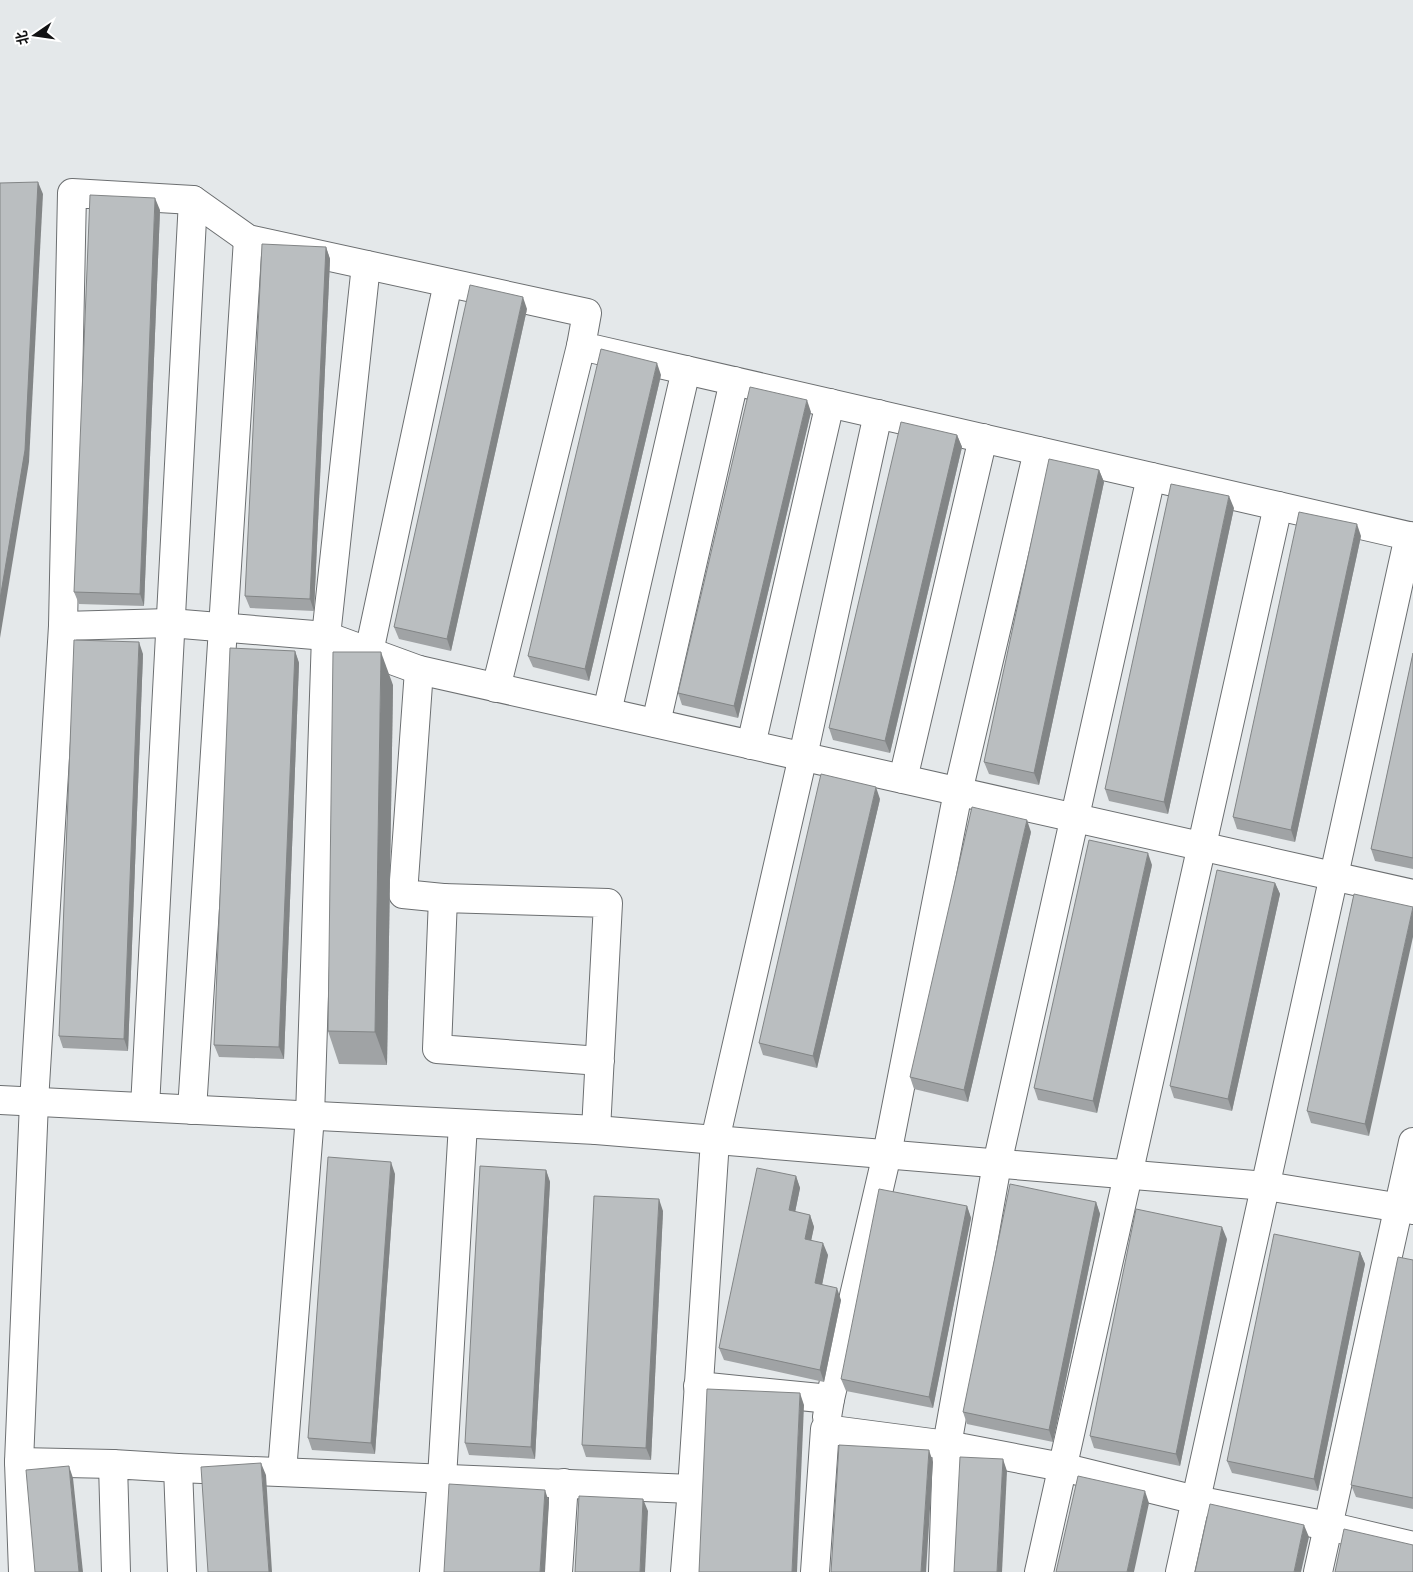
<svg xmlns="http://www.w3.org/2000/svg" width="1413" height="1572" font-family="'Work Sans','Noto Sans SC',sans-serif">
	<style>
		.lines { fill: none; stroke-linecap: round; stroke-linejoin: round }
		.minor-casing { stroke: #6c6f71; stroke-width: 30 }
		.minor { stroke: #fff; stroke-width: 28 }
		.wall { fill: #a0a3a5 }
		.shaded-wall { fill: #828586 }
		.building { fill: #babec0; stroke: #828586 }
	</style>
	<rect width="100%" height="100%" fill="#e4e8ea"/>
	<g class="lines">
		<defs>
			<g id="minor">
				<polyline points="63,626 170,623 326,636 419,670 1413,894"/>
				<polyline points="369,652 448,283"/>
				<polyline points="419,670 403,894 443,898"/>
				<polyline points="496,688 581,346"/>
				<polyline points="607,712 686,370"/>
				<polyline points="656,723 734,381"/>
				<polyline points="751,745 830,403"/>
				<polyline points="903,779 983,438"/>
				<polyline points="0,1100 596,1130 1266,1186 1413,1210"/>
				<polyline points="145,1107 193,200"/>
				<polyline points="192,1110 248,239"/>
				<polyline points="596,1130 608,903 443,898 437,1049 600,1061"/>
				<polyline points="698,1386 830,1399 827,1417"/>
				<polyline points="830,1399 887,1154 958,792 1038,451"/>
				<polyline points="19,1462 113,1464"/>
				<polyline points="178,1468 692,1489 715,1140 803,756 878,414"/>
				<polyline points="282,1472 310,1116 326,636 366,265"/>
				<polyline points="23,1572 19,1462 34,1102 63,626 72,193 193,200 248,239 587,313 581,346 1413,537"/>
				<polyline points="116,1572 113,1464 178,1468 182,1572"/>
				<polyline points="434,1572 442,1478 463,1124"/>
				<polyline points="558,1572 564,1483"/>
				<polyline points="685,1572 692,1489"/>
				<polyline points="815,1572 825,1429 947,1445 1062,1467 1196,1500 1328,1526 1413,1546"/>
				<polyline points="943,1572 947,1445 997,1164 1151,477"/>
				<polyline points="1039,1572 1278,506"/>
				<polyline points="1180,1572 1409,536"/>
				<polyline points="1318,1572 1413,1142"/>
			</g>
		</defs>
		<!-- minor casing -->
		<use href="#minor" class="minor-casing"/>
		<!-- minor -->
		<use href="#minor" class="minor"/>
	</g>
	<!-- wall -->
	<g class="wall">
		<polygon points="160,210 144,606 79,604 74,592"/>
		<polygon points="326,247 330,259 314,611 250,608 245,596"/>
		<polygon points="527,309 451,651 399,639 394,627"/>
		<polygon points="661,375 589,681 533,667 528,656"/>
		<polygon points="811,412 738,718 682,705 678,693"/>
		<polygon points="957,435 962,447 890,753 833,740 829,728"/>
		<polygon points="1099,470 1104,482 1039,785 989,774 984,762"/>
		<polygon points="1234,508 1168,814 1109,801 1105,789"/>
		<polygon points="1361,536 1295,842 1237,829 1233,817"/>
		<polygon points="295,651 299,663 284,1059 219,1057 214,1045"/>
		<polygon points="1413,653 1413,869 1375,861 1371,849"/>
		<polygon points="143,654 128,1051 63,1048 59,1036"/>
		<polygon points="393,685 387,1065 339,1064 328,1031"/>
		<polygon points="880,799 817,1068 763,1055 759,1043"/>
		<polygon points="1031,832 968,1102 914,1089 910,1077"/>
		<polygon points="1152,865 1097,1113 1038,1100 1034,1088"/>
		<polygon points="1275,883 1280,894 1232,1111 1174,1098 1170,1086"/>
		<polygon points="1354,894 1369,1136 1311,1123 1307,1111"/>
		<polygon points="546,1170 550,1182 535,1459 469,1455 465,1443"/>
		<polygon points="395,1174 375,1454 312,1450 308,1438"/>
		<polygon points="796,1176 800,1188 795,1212 810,1215 814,1227 811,1240 828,1255 822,1285 841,1300 824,1382 724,1360 719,1348"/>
		<polygon points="1096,1202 1100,1214 1053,1442 967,1424 963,1412"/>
		<polygon points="967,1206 971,1218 933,1408 846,1391 841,1379"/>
		<polygon points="663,1211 651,1460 586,1457 582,1445"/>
		<polygon points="1227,1239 1180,1466 1094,1448 1090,1436"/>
		<polygon points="1360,1252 1365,1264 1318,1491 1232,1473 1227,1461"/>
		<polygon points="1413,1260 1413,1509 1356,1497 1351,1485"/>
	</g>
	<!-- shaded-wall -->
	<g class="shaded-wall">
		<polygon points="38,182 43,194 29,462 0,638 0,599"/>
		<polygon points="155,198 160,210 144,606 140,594"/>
		<polygon points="326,247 330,259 314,611 310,599"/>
		<polygon points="523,297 527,309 451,651 447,639"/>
		<polygon points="657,363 661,375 589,681 585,669"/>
		<polygon points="807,400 811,412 738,718 734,706"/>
		<polygon points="957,435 962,447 890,753 885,741"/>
		<polygon points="1099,470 1104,482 1039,785 1034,773"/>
		<polygon points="1229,496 1234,508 1168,814 1164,802"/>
		<polygon points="1357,524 1361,536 1295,842 1291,830"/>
		<polygon points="139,642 143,654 128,1051 124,1039"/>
		<polygon points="295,651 299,663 284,1059 279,1047"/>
		<polygon points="381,652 393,685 387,1065 375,1032"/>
		<polygon points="876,787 880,799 817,1068 813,1056"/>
		<polygon points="1027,820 1031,832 968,1102 964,1090"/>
		<polygon points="1148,853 1152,865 1097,1113 1093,1101"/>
		<polygon points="1275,883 1280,894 1232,1111 1228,1099"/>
		<polygon points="1413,907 1413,937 1369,1136 1365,1124"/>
		<polygon points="391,1162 395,1174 375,1454 371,1443"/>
		<polygon points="546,1170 550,1182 535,1459 531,1447"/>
		<polygon points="796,1176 800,1188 793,1222 789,1210"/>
		<polygon points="659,1199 663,1211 651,1460 646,1448"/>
		<polygon points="1096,1202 1100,1214 1053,1442 1049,1430"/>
		<polygon points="967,1206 971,1218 933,1408 929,1397"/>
		<polygon points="810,1215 814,1227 809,1251 805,1239"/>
		<polygon points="1222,1227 1227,1239 1180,1466 1176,1454"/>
		<polygon points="823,1243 828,1255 820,1295 815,1283"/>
		<polygon points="1360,1252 1365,1264 1318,1491 1314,1479"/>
		<polygon points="837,1288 841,1300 824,1382 820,1370"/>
		<polygon points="800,1393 804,1405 797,1572 792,1572"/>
		<polygon points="929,1450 933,1462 926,1572 921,1572"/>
		<polygon points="1003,1459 1007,1471 1002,1572 997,1572"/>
		<polygon points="261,1463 266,1475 272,1572 269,1572"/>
		<polygon points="69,1466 73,1478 83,1572 79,1572"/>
		<polygon points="545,1490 549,1502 545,1572 540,1572"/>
		<polygon points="1145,1491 1149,1503 1134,1572 1127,1572"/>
		<polygon points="643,1499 648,1511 645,1572 640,1572"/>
		<polygon points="1304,1525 1309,1537 1301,1572 1294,1572"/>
	</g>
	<!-- building -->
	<g class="building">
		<polygon points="38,182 25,450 0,599 0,183"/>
		<polygon points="90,195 155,198 140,594 74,592"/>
		<polygon points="262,244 326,247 310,599 245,596"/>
		<polygon points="470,285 523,297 447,639 394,627"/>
		<polygon points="601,349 657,363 585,669 528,656"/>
		<polygon points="750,387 807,400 734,706 678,693"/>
		<polygon points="901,422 957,435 885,741 829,728"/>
		<polygon points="1049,459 1099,470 1034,773 984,762"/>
		<polygon points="1171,484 1229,496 1164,802 1105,789"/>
		<polygon points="1299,512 1357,524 1291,830 1233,817"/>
		<polygon points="74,640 139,642 124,1039 59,1036"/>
		<polygon points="230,648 295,651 279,1047 214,1045"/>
		<polygon points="333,652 381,652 375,1032 328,1031"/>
		<polygon points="1413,653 1413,858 1371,849"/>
		<polygon points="821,774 876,787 813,1056 759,1043"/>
		<polygon points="972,807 1027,820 964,1090 910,1077"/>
		<polygon points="1089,840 1148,853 1093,1101 1034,1088"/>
		<polygon points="1217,870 1275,883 1228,1099 1170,1086"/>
		<polygon points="1354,894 1413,907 1365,1124 1307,1111"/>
		<polygon points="328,1157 391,1162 371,1443 308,1438"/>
		<polygon points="480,1166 546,1170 531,1447 465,1443"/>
		<polygon points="757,1168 796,1176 789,1210 810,1215 805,1239 823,1243 815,1283 837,1288 820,1370 719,1348"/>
		<polygon points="1010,1184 1096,1202 1049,1430 963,1412"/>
		<polygon points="879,1189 967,1206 929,1397 841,1379"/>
		<polygon points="594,1196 659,1199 646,1448 582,1445"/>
		<polygon points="1136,1209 1222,1227 1176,1454 1090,1436"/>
		<polygon points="1274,1234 1360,1252 1314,1479 1227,1461"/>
		<polygon points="1398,1257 1413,1260 1413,1498 1351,1485"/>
		<polygon points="707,1389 800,1393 792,1572 699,1572"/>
		<polygon points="839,1445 929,1450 921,1572 831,1572"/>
		<polygon points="960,1457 1003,1459 997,1572 954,1572"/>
		<polygon points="261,1463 269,1572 208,1572 201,1467"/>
		<polygon points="69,1466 79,1572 35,1572 26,1470"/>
		<polygon points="1078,1476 1145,1491 1127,1572 1056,1572"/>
		<polygon points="449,1484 545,1490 540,1572 444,1572"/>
		<polygon points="579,1496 643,1499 640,1572 575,1572"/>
		<polygon points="1210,1504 1304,1525 1294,1572 1195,1572"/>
		<polygon points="1344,1529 1413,1545 1413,1572 1335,1572"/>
	</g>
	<!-- north arrow -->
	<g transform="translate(35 35) rotate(257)" stroke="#ffffff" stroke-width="4" paint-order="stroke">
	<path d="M0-4L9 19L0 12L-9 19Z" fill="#111213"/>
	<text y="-8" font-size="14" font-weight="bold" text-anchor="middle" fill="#111213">北</text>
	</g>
</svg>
